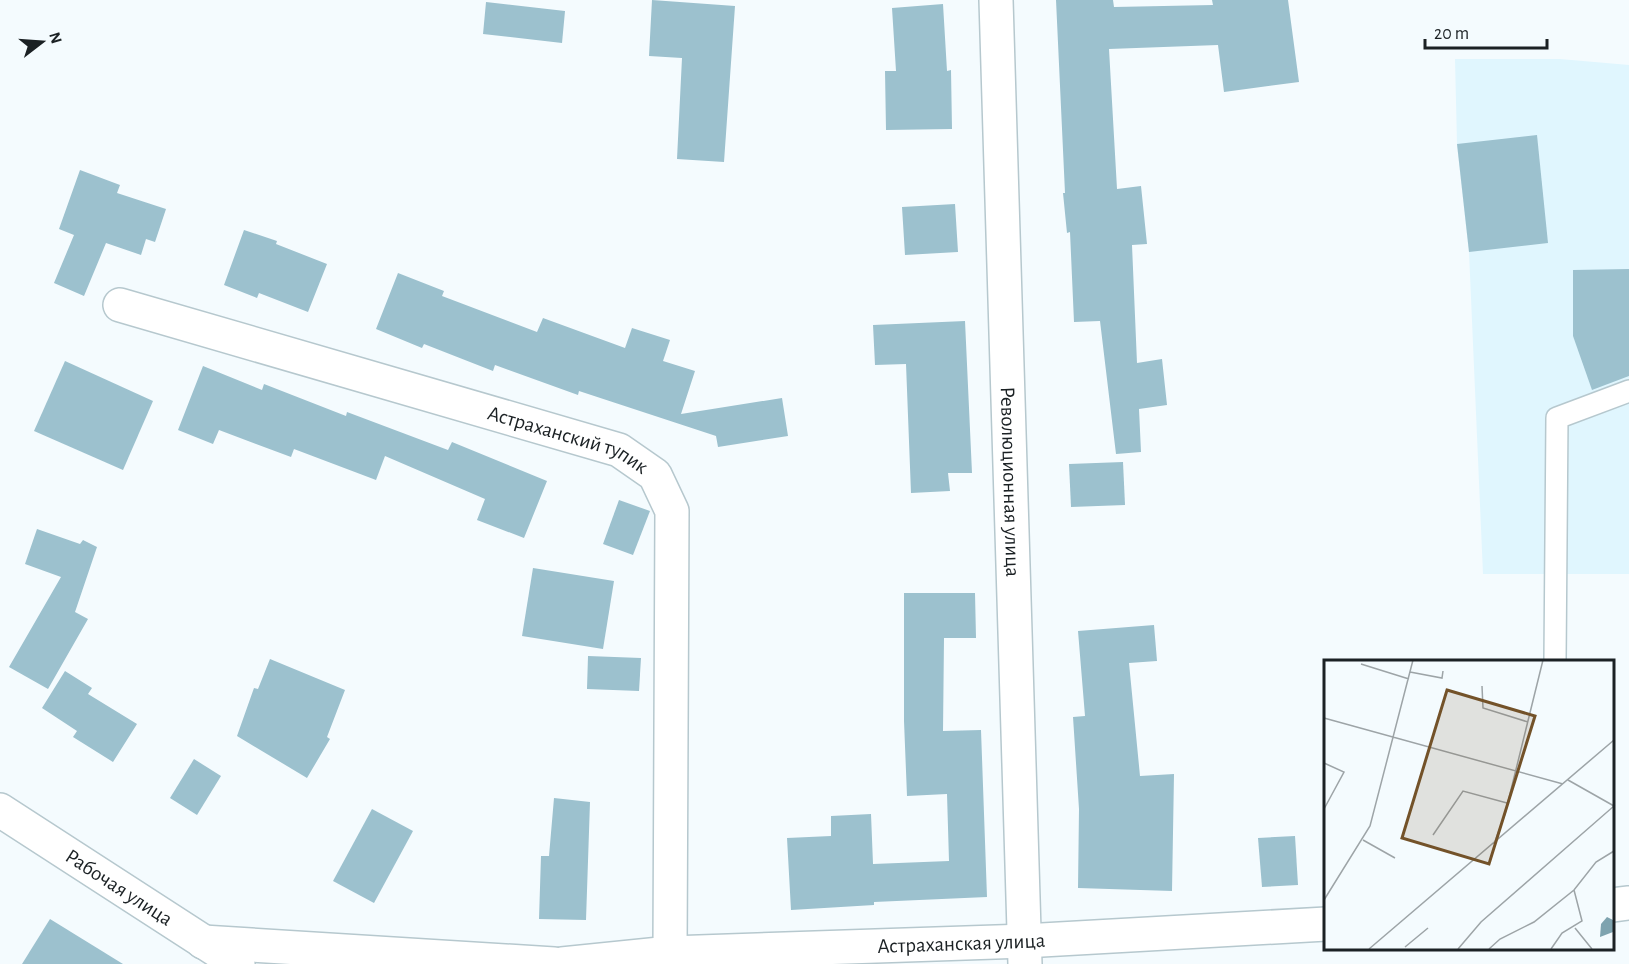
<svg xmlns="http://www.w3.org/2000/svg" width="1629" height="964" font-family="'Alegreya Sans',sans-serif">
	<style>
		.built { fill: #e0f6fe }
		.building { fill: #9cc1ce }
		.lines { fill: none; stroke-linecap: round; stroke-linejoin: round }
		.service-casing { stroke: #b6c8ce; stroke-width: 24 }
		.minor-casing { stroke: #b6c8ce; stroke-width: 36 }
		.tertiary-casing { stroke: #b6c8ce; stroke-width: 36 }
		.service { stroke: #fff; stroke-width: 21 }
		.minor { stroke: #fff; stroke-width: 33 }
		.tertiary { stroke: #fff; stroke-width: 33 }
		.labels { text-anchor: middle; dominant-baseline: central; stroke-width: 6; stroke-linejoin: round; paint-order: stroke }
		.street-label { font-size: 21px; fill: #1b2124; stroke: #f4fbfe }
		.inset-road { fill: none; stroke: #9da4a7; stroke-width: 1.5 }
		.view { fill: #735229; fill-opacity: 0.15; stroke: #735229; stroke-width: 3 }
		.inset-edge { fill: none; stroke: #1b2124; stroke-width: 3 }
	</style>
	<rect width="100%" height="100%" fill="#f4fbfe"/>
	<!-- built -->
	<polygon class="built" points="1455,59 1560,59 1629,65 1629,574 1483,574 1469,252 1457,144"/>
	<!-- building -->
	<g class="building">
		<polygon points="652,0 735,6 724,162 677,159 682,58 649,56"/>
		<polygon points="1056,0 1113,0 1114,7 1213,5 1212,0 1288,0 1299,82 1224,92 1218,45 1109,49 1117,189 1141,186 1147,244 1132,245 1137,363 1162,359 1167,405 1139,409 1141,452 1116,454 1100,321 1074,322 1070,232 1067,233 1063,193 1065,193"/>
		<polygon points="486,2 565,11 562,43 483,34"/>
		<polygon points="943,4 947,71 951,70 952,129 886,130 885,71 896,71 892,8"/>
		<polygon points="1537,135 1548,243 1469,252 1457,144"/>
		<polygon points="80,170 120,185 117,193 166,209 155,242 146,239 141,255 106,243 84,296 54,283 74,235 59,229"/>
		<polygon points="955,204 958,252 905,255 902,207"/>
		<polygon points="244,230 277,241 276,244 327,264 308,312 259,293 257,298 224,285"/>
		<polygon points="1629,269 1629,376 1592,390 1573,336 1573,270"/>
		<polygon points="398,273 444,291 442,296 537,332 543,318 625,348 632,328 670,340 663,361 695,371 681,414 782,398 788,436 718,447 716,436 579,391 578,395 495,365 493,371 424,344 422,348 376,329"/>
		<polygon points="965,321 972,473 948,473 950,491 911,493 906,364 875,365 873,325"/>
		<polygon points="65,361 153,401 123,470 34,431"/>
		<polygon points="203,366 262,390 264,384 346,416 347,412 448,450 452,442 547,481 524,538 477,520 485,499 385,456 376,480 294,449 291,457 219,430 213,444 178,430"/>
		<polygon points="1123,462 1125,505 1071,507 1069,464"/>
		<polygon points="619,500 650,511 633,555 603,544"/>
		<polygon points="37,529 80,544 83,540 97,547 75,612 88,619 48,689 9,667 61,577 25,564"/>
		<polygon points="533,568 614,581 603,649 522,636"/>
		<polygon points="904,593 975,593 976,638 944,638 943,731 981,730 987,897 874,902 874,905 791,910 787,838 831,836 831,816 871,814 873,864 949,861 947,794 907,796 904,721"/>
		<polygon points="1154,625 1157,661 1129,663 1140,776 1174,774 1172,891 1078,888 1079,809 1073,717 1085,716 1078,631"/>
		<polygon points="588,656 641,658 639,691 587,689"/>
		<polygon points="270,659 345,690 327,737 330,739 307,778 237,736 254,688 258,689"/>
		<polygon points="65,671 92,688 88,694 137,724 113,762 73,737 77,731 42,708"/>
		<polygon points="194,759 221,776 197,815 170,798"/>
		<polygon points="554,798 590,802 586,920 539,919 541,856 549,856"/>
		<polygon points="372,809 413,831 374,903 333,881"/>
		<polygon points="1295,836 1298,885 1262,887 1258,838"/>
		<polygon points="50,919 123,964 22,964"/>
	</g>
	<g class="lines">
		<defs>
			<polyline id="service" points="1555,661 1557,418 1629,391"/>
			<g id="minor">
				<path id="s1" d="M 996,0 L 1025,964"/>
				<path id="s2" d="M 120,305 L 619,450 L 655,475 L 672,511 L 670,953"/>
				<polyline points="1612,905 1629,903"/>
				<polyline points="203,942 554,964"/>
				<path id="s3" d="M 562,964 L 670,953 L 1024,941 L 1326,924"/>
			</g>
			<g id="tertiary">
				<path id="s4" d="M 0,810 L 238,964"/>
			</g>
		</defs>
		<!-- service casing -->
		<use href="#service" class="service-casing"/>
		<!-- minor casing -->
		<use href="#minor" class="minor-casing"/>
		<!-- tertiary casing -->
		<use href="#tertiary" class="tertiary-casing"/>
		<!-- service -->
		<use href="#service" class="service"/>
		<!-- minor -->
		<use href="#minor" class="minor"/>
		<!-- tertiary -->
		<use href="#tertiary" class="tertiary"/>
	</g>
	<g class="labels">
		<!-- street labels -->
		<g class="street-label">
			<text stroke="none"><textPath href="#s2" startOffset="468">Астраханский тупик</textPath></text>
			<text stroke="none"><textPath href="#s1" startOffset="482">Революционная улица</textPath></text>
			<text stroke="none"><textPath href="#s4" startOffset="142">Рабочая улица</textPath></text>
			<text stroke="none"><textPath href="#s3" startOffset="400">Астраханская улица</textPath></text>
		</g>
	</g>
	<!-- overview -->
	<g transform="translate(1324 660)">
		<rect width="290" height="290" fill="#f4fbfe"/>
		<path d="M 283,257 L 289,260 L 289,272 L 276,277 L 277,264 Z" fill="#7ea3af"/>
		<path class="inset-road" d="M 37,4 L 85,19M 86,12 L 118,18 L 119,11M 158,26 L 159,48 L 204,62M 0,58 L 239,124M 0,103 L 20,112 L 0,149M 109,175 L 139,131 L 183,143M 39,180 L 71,198M 170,184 L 181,154 L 219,0M 0,240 L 46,166 L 89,0M 251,268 L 268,289M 81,287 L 104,268M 45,289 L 290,80M 134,289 L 157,262 L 290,146 L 244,120M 165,289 L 176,279 L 210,262 L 250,230 L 272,202 L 290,191M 227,289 L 238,273 L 258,261 L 250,230"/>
		<path class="view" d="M 123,30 L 211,56 L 165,204 L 78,178 Z"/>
		<rect width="290" height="290" class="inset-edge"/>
	</g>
	<!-- north arrow -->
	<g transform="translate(42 42) rotate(73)" stroke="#f4fbfe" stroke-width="4.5" paint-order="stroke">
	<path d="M0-4.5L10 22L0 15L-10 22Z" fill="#1b2124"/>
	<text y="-9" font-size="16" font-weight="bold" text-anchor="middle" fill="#1b2124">N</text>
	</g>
	<!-- scale -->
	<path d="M1425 39v9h122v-9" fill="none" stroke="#1b2124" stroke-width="3"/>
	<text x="1434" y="39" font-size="18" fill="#1b2124" stroke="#f4fbfe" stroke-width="4.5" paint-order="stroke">20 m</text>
</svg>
